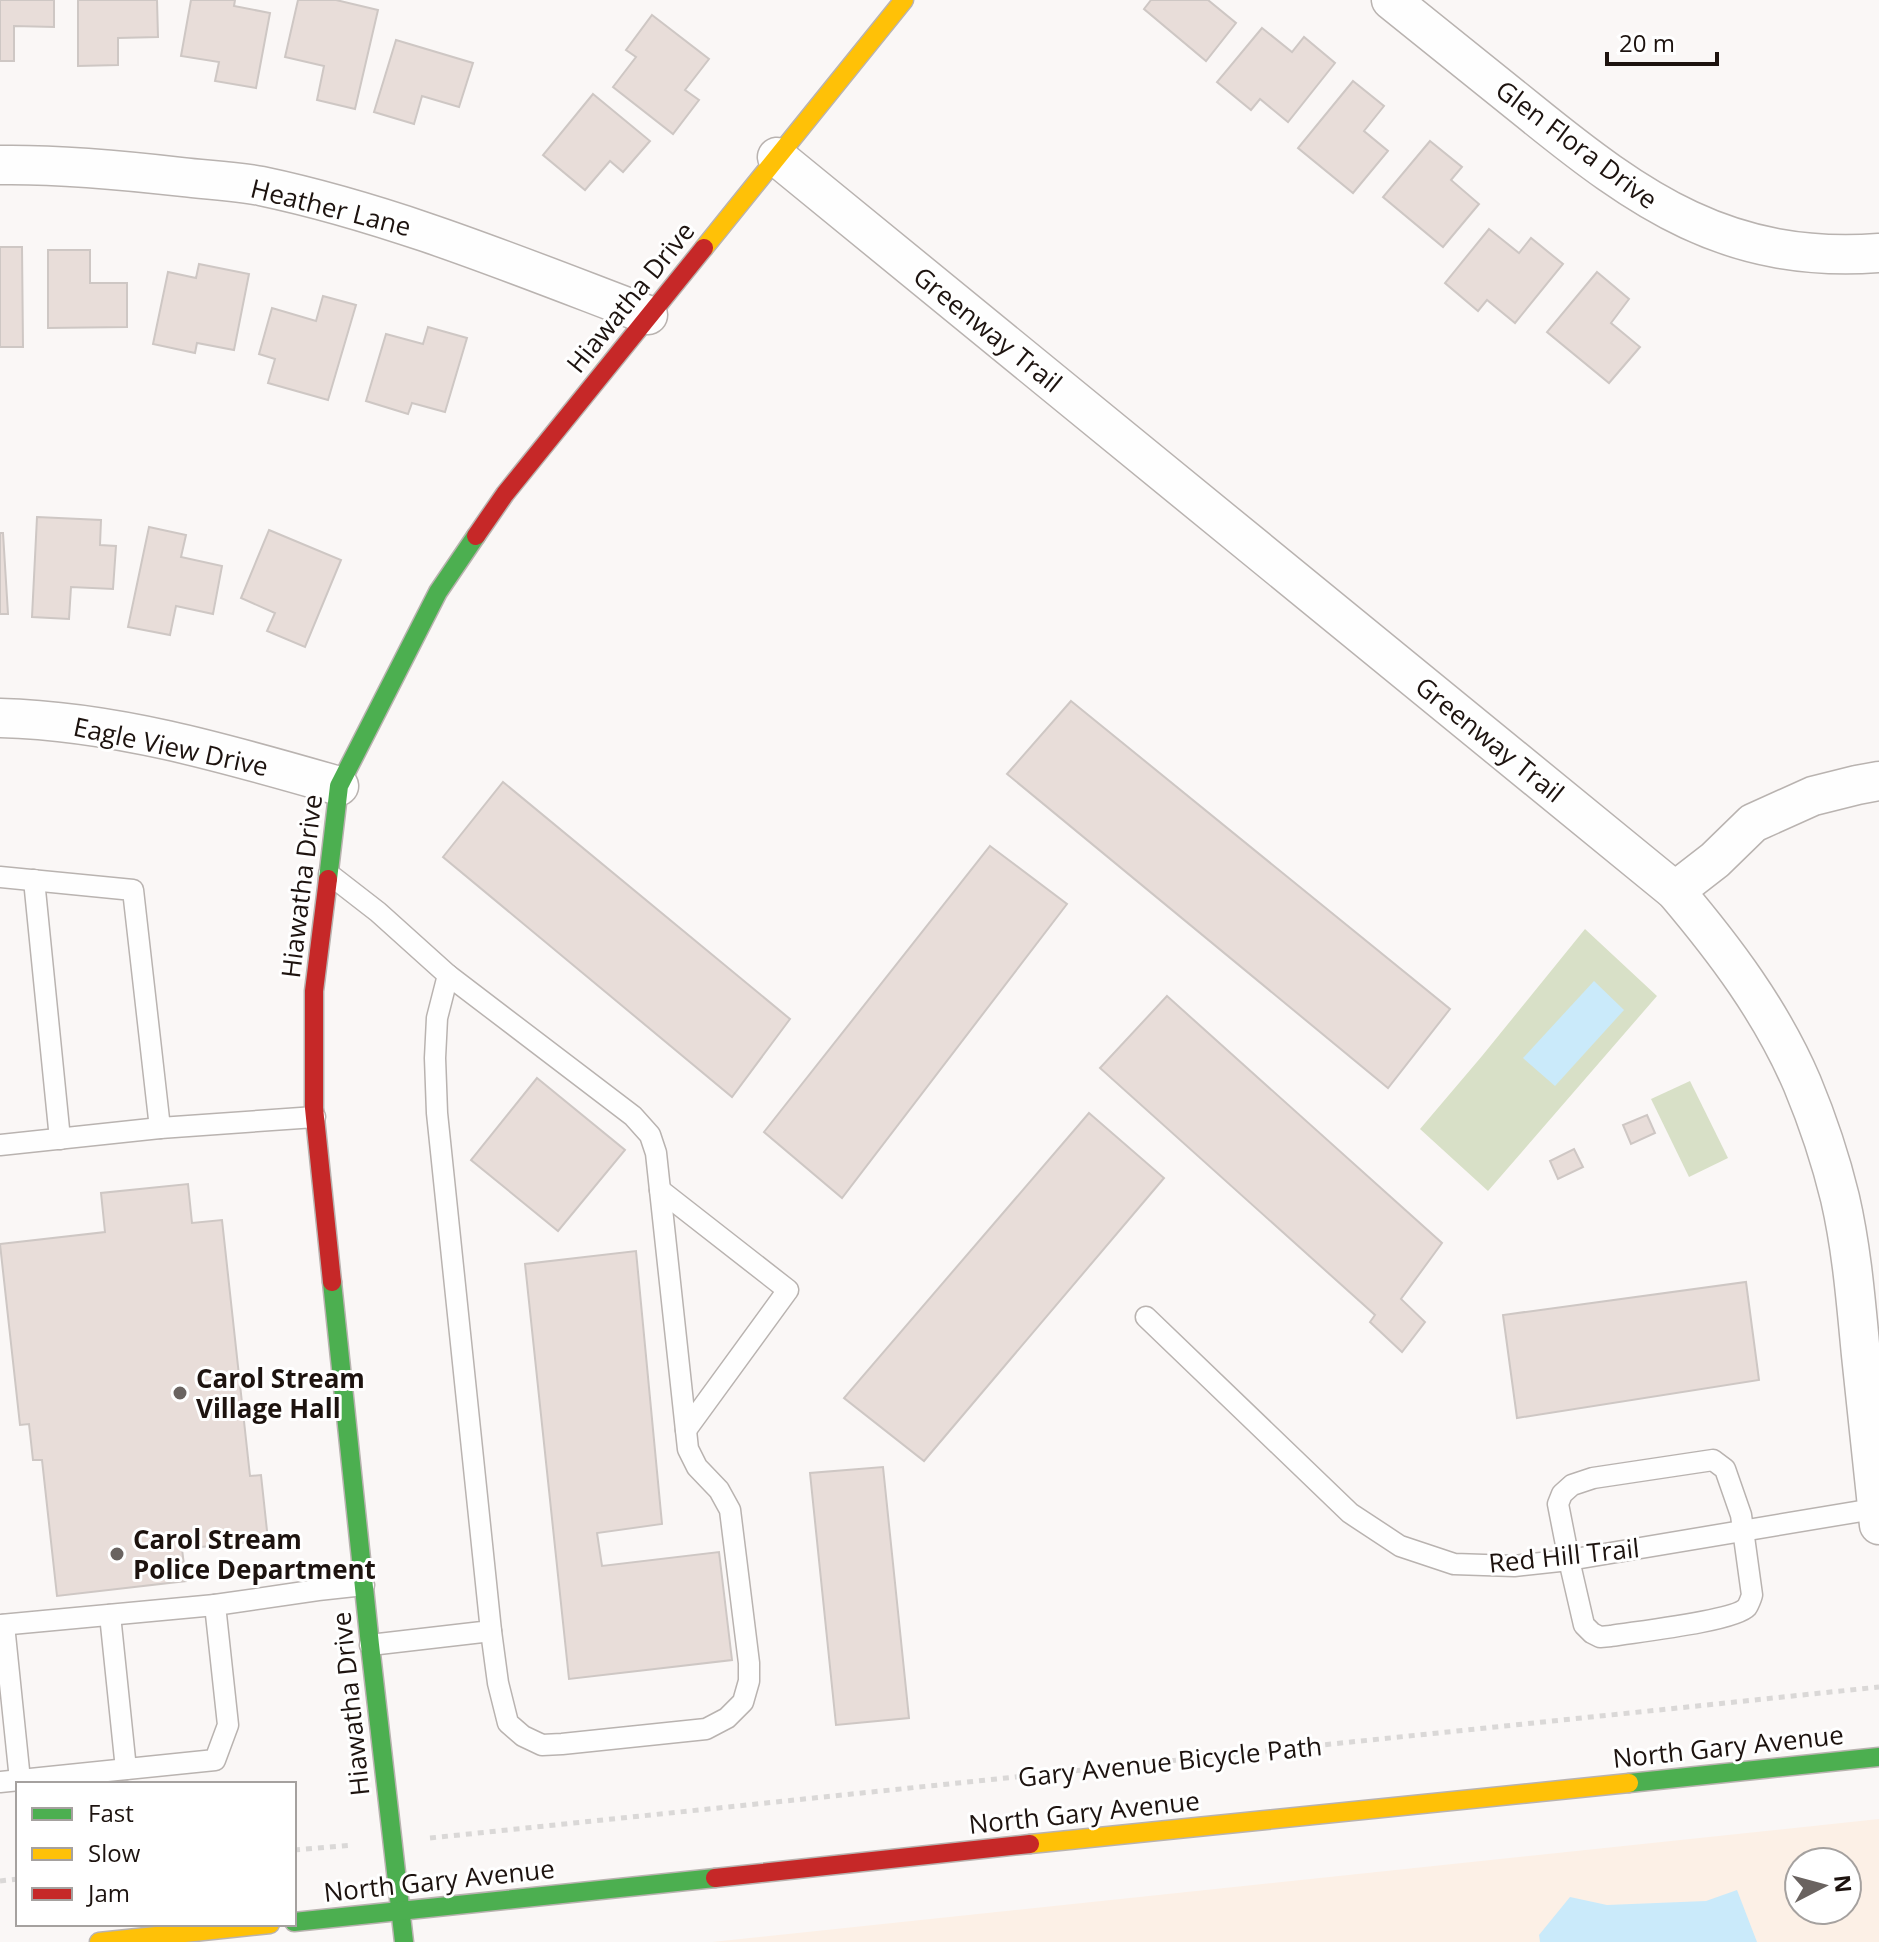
<svg xmlns="http://www.w3.org/2000/svg" width="1879" height="1942" font-family="'Open Sans',sans-serif">
	<style>
		.industrial { fill: #fcf0e6; fill-rule: evenodd }
		.green { fill: #d8e0c7 }
		.water { fill: #caeafa }
		.building { fill: #e8ddd9; stroke: #cec7c4; stroke-width: 2 }
		.lines { fill: none; stroke-linecap: round; stroke-linejoin: round }
		.lane-casing { stroke: #b9b3b0; stroke-width: 23 }
		.street-casing { stroke: #b9b3b0; stroke-width: 41 }
		.fast-casing { stroke: #b9b3b0; stroke-width: 21 }
		.slow-casing { stroke: #b9b3b0; stroke-width: 21 }
		.jam-casing { stroke: #b9b3b0; stroke-width: 21 }
		.path { stroke: #dad8d7; stroke-width: 5; stroke-dasharray: 6 6; stroke-linecap: butt }
		.lane { stroke: #fefefe; stroke-width: 20 }
		.street { stroke: #fefefe; stroke-width: 38 }
		.fast { stroke: #4caf50; stroke-width: 18 }
		.slow { stroke: #ffc107; stroke-width: 18 }
		.jam { stroke: #c62828; stroke-width: 18 }
		.poi-dot { fill: #6a6360; stroke: #fff; stroke-width: 3 }
		.labels { text-anchor: middle; dominant-baseline: central; stroke-width: 6; stroke-linejoin: round; paint-order: stroke }
		.street-label { font-size: 26px; fill: #1d130f; stroke: #fff }
		.poi-label { font-size: 26px; font-weight: bold; fill: #1d130f; stroke: #fff; text-anchor: start }
	</style>
	<rect width="100%" height="100%" fill="#faf7f6"/>
	<!-- industrial -->
	<path class="industrial" d="M 1879,1819 L 1879,1942 L 712,1942 ZM 1799,1862 L 1847,1862 L 1847,1910 L 1799,1910 Z"/>
	<!-- green -->
	<g class="green">
		<polygon points="1585,929 1657,996 1488,1191 1420,1129 1482,1056"/>
		<polygon points="1690,1081 1728,1158 1689,1177 1651,1099"/>
	</g>
	<!-- water -->
	<g class="water">
		<polygon points="1594,981 1624,1010 1555,1086 1523,1058"/>
		<polygon points="1737,1890 1757,1942 1540,1942 1539,1935 1570,1897 1607,1905 1706,1901"/>
	</g>
	<!-- building -->
	<g class="building">
		<polygon points="0,0 54,0 54,27 14,26 14,61 0,61"/>
		<polygon points="78,0 157,0 158,37 118,38 118,65 78,66"/>
		<polygon points="191,0 235,0 234,6 270,13 256,88 215,81 219,62 181,56"/>
		<polygon points="298,0 336,0 378,10 355,109 317,100 324,66 285,57"/>
		<polygon points="1151,0 1208,0 1236,23 1206,61 1144,9"/>
		<polygon points="652,15 709,59 685,90 699,100 673,134 613,87 636,57 626,50"/>
		<polygon points="1262,28 1292,52 1304,37 1335,63 1288,122 1260,99 1251,110 1217,82"/>
		<polygon points="396,40 473,63 459,107 422,96 414,124 374,112"/>
		<polygon points="1353,81 1384,106 1364,131 1388,151 1353,193 1298,148"/>
		<polygon points="593,94 650,141 623,172 610,161 585,190 543,155"/>
		<polygon points="1430,141 1462,167 1451,180 1479,204 1443,247 1383,197"/>
		<polygon points="1489,229 1519,253 1531,238 1563,264 1515,323 1487,300 1478,311 1445,283"/>
		<polygon points="0,247 22,247 23,347 0,347"/>
		<polygon points="48,250 90,250 90,283 127,283 127,327 48,328"/>
		<polygon points="199,264 249,274 234,350 197,343 195,353 153,344 168,272 196,278"/>
		<polygon points="1597,272 1629,299 1611,323 1640,347 1609,383 1547,332"/>
		<polygon points="323,296 356,305 328,400 268,383 275,359 259,354 272,308 316,321"/>
		<polygon points="428,327 467,338 445,412 412,403 408,414 366,401 386,334 423,344"/>
		<polygon points="37,517 101,520 100,545 116,546 113,589 71,587 69,619 32,617"/>
		<polygon points="149,527 186,535 181,557 222,566 213,614 176,606 170,635 128,627"/>
		<polygon points="269,530 341,560 305,647 267,631 275,613 241,598"/>
		<polygon points="0,533 3,533 8,614 0,614"/>
		<polygon points="1071,701 1450,1009 1388,1088 1007,774"/>
		<polygon points="503,782 790,1019 732,1097 443,857"/>
		<polygon points="990,846 1067,904 842,1198 764,1132"/>
		<polygon points="1167,996 1442,1243 1401,1299 1425,1322 1402,1352 1370,1322 1375,1315 1100,1068"/>
		<polygon points="537,1078 625,1150 558,1231 471,1160"/>
		<polygon points="1089,1113 1164,1178 924,1461 844,1398"/>
		<polygon points="1647,1115 1655,1133 1631,1144 1623,1125"/>
		<polygon points="1574,1149 1583,1167 1558,1179 1550,1161"/>
		<polygon points="188,1184 192,1223 222,1220 250,1476 261,1475 268,1540 182,1549 186,1581 57,1596 42,1460 33,1460 29,1424 20,1425 0,1244 105,1232 101,1193"/>
		<polygon points="636,1251 662,1524 597,1533 602,1566 719,1552 732,1660 569,1679 525,1264"/>
		<polygon points="1746,1282 1759,1380 1517,1418 1503,1315"/>
		<polygon points="883,1467 909,1718 836,1725 810,1473"/>
	</g>
	<g class="lines">
		<defs>
			<g id="lane">
				<polyline points="329,874 378,912 448,975 437,1018 435,1058 437,1113 491,1631 370,1645"/>
				<polyline points="0,877 133,890 160,1128 315,1117"/>
				<polyline points="34,880 60,1139"/>
				<polyline points="448,975 633,1116 650,1135 656,1153 688,1449 697,1467 719,1490 730,1510 749,1663 749,1681 743,1702 727,1718 706,1729 562,1744 542,1745 523,1736 508,1723 498,1683 491,1631"/>
				<polyline points="0,1145 160,1128"/>
				<polyline points="660,1190 788,1290 686,1430"/>
				<polyline points="1146,1317 1350,1513 1400,1546 1454,1564 1514,1566 1569,1560 1879,1508"/>
				<path d="M 1713,1460 L 1725,1469 L 1741,1515 L 1752,1595 C 1752,1596 1748,1606 1747,1607 C 1735,1621 1634,1632 1611,1636 L 1600,1637 L 1592,1633 L 1584,1625 L 1569,1560 L 1558,1504 L 1562,1494 L 1572,1485 L 1593,1478 Z"/>
				<polyline points="110,1615 126,1769"/>
				<polyline points="0,1625 215,1605"/>
				<polyline points="4,1625 20,1780"/>
				<polyline points="0,1782 215,1760 228,1725 215,1605 318,1590 364,1585"/>
			</g>
			<g id="street">
				<path d="M 1391,0 C 1437,37 1483,74 1529,111 C 1640,201 1728,264 1879,253"/>
				<path d="M 777,157 L 1675,891 C 1725,950 1771,1011 1802,1083 C 1817,1119 1831,1161 1840,1198 C 1852,1250 1856,1303 1861,1355 C 1867,1412 1873,1468 1879,1525"/>
				<path d="M 0,165 C 61,164 122,170 182,177 C 208,180 235,181 261,186 C 394,214 521,267 648,315"/>
				<path d="M 0,718 C 116,721 228,754 339,786"/>
				<polyline points="1675,891 1715,860 1753,823 1813,796 1857,785 1879,781"/>
			</g>
			<g id="fast">
				<polyline points="328,879 339,786 438,592 476,536"/>
				<polyline points="332,1282 370,1645 404,1942"/>
				<polyline points="1629,1783 1879,1757"/>
				<polyline points="294,1922 715,1878"/>
			</g>
			<g id="slow">
				<polyline points="704,248 904,0"/>
				<polyline points="1030,1844 1629,1783"/>
				<polyline points="99,1942 270,1924"/>
			</g>
			<g id="jam">
				<polyline points="476,536 505,494 704,248"/>
				<polyline points="328,879 314,991 314,1108 332,1282"/>
				<polyline points="715,1878 1030,1844"/>
			</g>
		</defs>
		<!-- lane casing -->
		<use href="#lane" class="lane-casing"/>
		<!-- street casing -->
		<use href="#street" class="street-casing"/>
		<!-- fast casing -->
		<use href="#fast" class="fast-casing"/>
		<!-- slow casing -->
		<use href="#slow" class="slow-casing"/>
		<!-- jam casing -->
		<use href="#jam" class="jam-casing"/>
		<!-- path -->
		<g class="path">
			<polyline points="430,1838 1879,1687"/>
			<polyline points="294,1850 353,1845"/>
			<polyline points="0,1881 18,1879"/>
		</g>
		<!-- lane -->
		<use href="#lane" class="lane"/>
		<!-- street -->
		<use href="#street" class="street"/>
		<!-- fast -->
		<use href="#fast" class="fast"/>
		<!-- slow -->
		<use href="#slow" class="slow"/>
		<!-- jam -->
		<use href="#jam" class="jam"/>
	</g>
	<!-- markers -->
	<g class="poi-dot">
		<circle cx="180" cy="1393" r="8"/>
		<circle cx="117" cy="1554" r="8"/>
	</g>
	<g class="labels">
		<!-- street labels -->
		<g class="street-label">
			<text transform="translate(1577 144) rotate(37)">Glen Flora Drive</text>
			<text transform="translate(331 207) rotate(14)">Heather Lane</text>
			<text transform="translate(630 297) rotate(-51)">Hiawatha Drive</text>
			<text transform="translate(988 329) rotate(39)">Greenway Trail</text>
			<text transform="translate(1490 739) rotate(39)">Greenway Trail</text>
			<text transform="translate(171 746) rotate(12)">Eagle View Drive</text>
			<text transform="translate(301 886) rotate(-83)">Hiawatha Drive</text>
			<text transform="translate(1564 1555) rotate(-6)">Red Hill Trail</text>
			<text transform="translate(350 1704) rotate(-96)">Hiawatha Drive</text>
			<text transform="translate(1728 1746) rotate(-6)">North Gary Avenue</text>
			<text transform="translate(1170 1761) rotate(-6)">Gary Avenue Bicycle Path</text>
			<text transform="translate(1084 1812) rotate(-6)">North Gary Avenue</text>
			<text transform="translate(439 1880) rotate(-6)">North Gary Avenue</text>
		</g>
		<!-- poi labels -->
		<g class="poi-label">
			<text x="196" y="1378">Carol Stream<tspan x="196" dy="30">Village Hall</tspan></text>
			<text x="133" y="1539">Carol Stream<tspan x="133" dy="30">Police Department</tspan></text>
		</g>
	</g>
	<!-- legend -->
	<rect x="16" y="1782" width="280" height="144" fill="#ffffff" stroke="#a5a19f" stroke-width="2"/>
	<rect x="32" y="1808" width="40" height="12" fill="#4caf50" stroke="#a5a19f" stroke-width="2"/>
	<text x="88" y="1822" font-size="24" fill="#1d130f">Fast</text>
	<rect x="32" y="1848" width="40" height="12" fill="#ffc107" stroke="#a5a19f" stroke-width="2"/>
	<text x="88" y="1862" font-size="24" fill="#1d130f">Slow</text>
	<rect x="32" y="1888" width="40" height="12" fill="#c62828" stroke="#a5a19f" stroke-width="2"/>
	<text x="88" y="1902" font-size="24" fill="#1d130f">Jam</text>
	<!-- north arrow -->
	<g transform="translate(1823 1886) rotate(84)"><circle r="38" fill="#ffffff" stroke="#a5a19f" stroke-width="2"/>
	<path d="M0-6L14 30L0 20L-14 30Z" fill="#6a6360"/>
	<text y="-12" font-size="22" font-weight="bold" text-anchor="middle" fill="#1d130f">N</text>
	</g>
	<!-- scale -->
	<path d="M1607 52v12h110v-12" fill="none" stroke="#1d130f" stroke-width="4"/>
	<text x="1619" y="52" font-size="24" fill="#1d130f" stroke="#ffffff" stroke-width="6" paint-order="stroke">20 m</text>
</svg>
